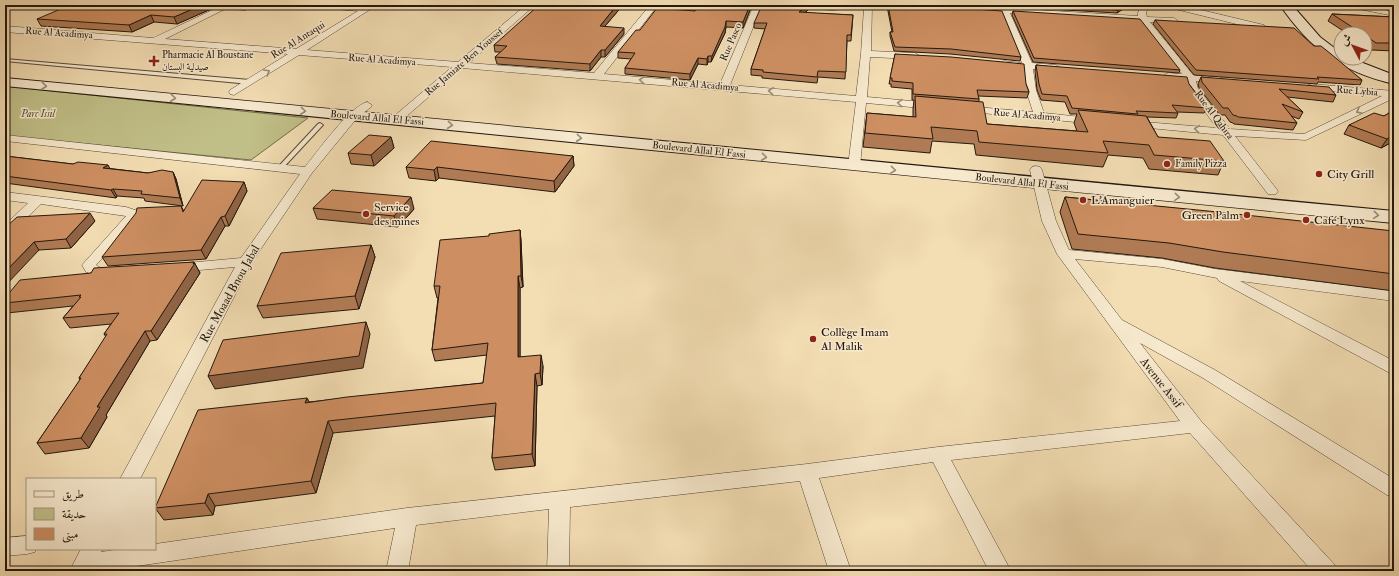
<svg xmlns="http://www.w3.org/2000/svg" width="1399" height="576" font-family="'IM FELL Double Pica',Amiri,serif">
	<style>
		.green { fill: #c1bf88; stroke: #726c4b }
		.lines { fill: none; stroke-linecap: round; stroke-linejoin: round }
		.lane-casing { stroke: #584937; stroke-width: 2 }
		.street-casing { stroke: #584937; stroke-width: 1 }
		.secondary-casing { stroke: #24180e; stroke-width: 2 }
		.lane { fill: #f7e9ce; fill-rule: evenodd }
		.street { fill: #f7e9ce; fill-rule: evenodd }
		.secondary { fill: #f7e9ce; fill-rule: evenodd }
		.wall { fill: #b07b54; stroke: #24180e }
		.shaded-wall { fill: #906445; stroke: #24180e }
		.building { fill: #cd8f62; stroke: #24180e }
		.oneway { stroke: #988b78 }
		.poi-dot { fill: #8f2418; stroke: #f7e9ce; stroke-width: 1.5 }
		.labels { text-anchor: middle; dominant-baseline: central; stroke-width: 3; stroke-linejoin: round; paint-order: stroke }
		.far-street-label { font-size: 10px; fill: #24180e; stroke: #f7e9ce }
		.far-poi-label { font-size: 10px; fill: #24180e; stroke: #f7e9ce; text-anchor: start }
		.far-park-label { font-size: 10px; font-style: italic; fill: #534a33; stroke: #f7e9ce }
		.poi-label { font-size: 12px; fill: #24180e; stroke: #f7e9ce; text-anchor: start }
		.street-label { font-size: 12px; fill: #24180e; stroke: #f7e9ce }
	</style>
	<rect width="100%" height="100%" fill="#f3ddb3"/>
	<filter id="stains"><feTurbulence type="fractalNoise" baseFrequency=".005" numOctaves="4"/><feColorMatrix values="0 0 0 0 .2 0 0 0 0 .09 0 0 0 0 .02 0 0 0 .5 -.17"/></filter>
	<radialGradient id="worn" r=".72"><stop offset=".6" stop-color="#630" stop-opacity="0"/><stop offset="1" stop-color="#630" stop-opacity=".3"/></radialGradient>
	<!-- green -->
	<polygon class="green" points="5,86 308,118 251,160 5,136"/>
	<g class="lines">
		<defs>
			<g id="lane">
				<polygon points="5,59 250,80 253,82 250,84 5,61"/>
				<polygon points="320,123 323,125 322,126 282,169 278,169 278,167 318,124"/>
			</g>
			<g id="street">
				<polygon points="223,5 233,5 165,39 296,49 358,11 312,7 308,5 365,6 377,5 307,50 458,62 526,5 535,5 469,63 594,73 650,5 658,5 604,74 720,84 754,5 762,5 730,85 856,96 861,54 864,8 832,10 778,7 774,5 872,5 871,51 915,53 920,56 915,59 870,57 867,97 933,103 938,106 933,109 866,103 860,166 858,169 850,169 848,166 856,102 462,68 401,121 397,122 392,119 393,117 452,67 299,55 234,95 230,94 229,92 230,90 288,54 5,32 5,26 153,38"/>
				<polygon points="912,5 955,5 1138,16 1138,13 1141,5 1149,5 1146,13 1147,17 1174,18 1178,21 1174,24 1150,22 1193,75 1220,77 1225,80 1220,83 1196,81 1198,89 1230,129 1304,134 1382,96 1308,89 1307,87 1308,85 1312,84 1394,91 1394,98 1306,140 1235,136 1278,191 1276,194 1268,194 1223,135 1128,126 1127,124 1128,122 1132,121 1217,128 1188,89 1186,80 1165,78 1163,76 1168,73 1182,74 1141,21 1010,13 1032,63 1056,65 1061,68 1056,71 1033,69 1036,90 1044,113 1100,119 1101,121 1100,123 1096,124 961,111 960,109 965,106 1033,112 1026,90 1024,68 1004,67 999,64 1004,61 1022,63 1002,13 916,7"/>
				<polygon points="1166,5 1180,5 1264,25 1265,27 1261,30 1167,7"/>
				<polygon points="1345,5 1361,5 1394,12 1394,16 1349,7"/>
				<path d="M 367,102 L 372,105 L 371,107 L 357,118 L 312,173 L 252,262 L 140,479 L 120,479 L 235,267 L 176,272 L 171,271 L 169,268 L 171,265 L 176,264 L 241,258 L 300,174 L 5,141 L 5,135 L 305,167 C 317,152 350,106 367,102 Z"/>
				<polygon points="1036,166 1040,167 1042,170 1056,221 1069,250 1162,259 1215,269 1394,291 1394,301 1240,281 1394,361 1394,374 1388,372 1219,281 1217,278 1162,267 1075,259 1122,320 1215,370 1394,479 1394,497 1387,495 1203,378 1140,343 1201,421 1334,564 1337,571 1312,571 1190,433 951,460 1011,571 989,571 933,462 819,478 851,571 829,571 800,481 570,507 569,571 547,571 549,509 416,525 408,571 386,571 395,528 103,571 70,570 81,549 103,549 101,552 121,549 155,549 155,544 407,508 807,464 938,447 1180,421 1057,254 1042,221 1030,170 1032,167"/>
				<path d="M 5,192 L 126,207 L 138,211 L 140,214 L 137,222 L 96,265 L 101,268 L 119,269 L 121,272 L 119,275 C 107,278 97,276 86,272 L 82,265 L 126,216 L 41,204 L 10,235 L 5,236 L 5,225 L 28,203 L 5,200 Z"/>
				<polygon points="27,536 27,549 36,549 35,552 27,554 5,556 5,538"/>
			</g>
			<g id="secondary">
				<path d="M 1280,5 L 1292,5 L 1320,37 L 1341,53 L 1341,58 L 1350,58 L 1394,75 L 1394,84 C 1342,72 1310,49 1280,5 Z"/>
				<path d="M 5,78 C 468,121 931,168 1394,211 L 1394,223 C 931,179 468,131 5,86 Z"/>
			</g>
		</defs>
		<!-- lane casing -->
		<use href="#lane" class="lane-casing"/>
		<!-- street casing -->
		<use href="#street" class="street-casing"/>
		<!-- secondary casing -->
		<use href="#secondary" class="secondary-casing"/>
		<!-- lane -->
		<use href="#lane" class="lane"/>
		<!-- street -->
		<use href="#street" class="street"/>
		<!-- secondary -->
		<use href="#secondary" class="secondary"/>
	</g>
	<!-- wall -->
	<g class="wall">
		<polygon points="220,5 177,24 154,22 132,32 41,26 37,19"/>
		<polygon points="228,5 255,5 245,10 229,9"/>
		<polygon points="623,5 605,26 624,34 605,57 601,57 590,71 497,64 495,57 501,52 495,52 494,45"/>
		<polygon points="698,5 752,5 743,28 726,27 725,33 711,62 708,62 707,65 698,64 690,80 625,74 625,68 631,59 618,58 618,52 640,30 695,11"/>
		<polygon points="809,5 808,10 805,13 853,15 851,41 847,41 845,79 818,77 817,83 762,78 762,76 751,75 751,69 765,29 754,28 754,23"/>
		<polygon points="884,5 919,5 1021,57 1020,61 950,54 894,51 890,36 890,32 892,32 887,6 884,6"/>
		<polygon points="980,5 1066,5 1069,6 1071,5 1129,5 1117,13"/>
		<polygon points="1013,11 1180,70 1179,73 1033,62 1012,15"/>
		<polygon points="1332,14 1394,17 1394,51 1372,50 1365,45 1365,34 1348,34 1328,21"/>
		<polygon points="1155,20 1314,46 1362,80 1360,85 1318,82 1317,84 1194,75 1153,24"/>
		<polygon points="895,54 1026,84 1029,92 1027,98 978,96 979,99 979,102 987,124 1077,131 1074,123 1077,114 1070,114 1065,102 1041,100 1037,90 1035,71 1036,65 1189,84 1207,108 1204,113 1177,112 1178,113 1176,118 1147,117 1158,137 1224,161 1218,175 1149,169 1143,158 1108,155 1103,167 976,155 974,144 932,141 930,153 863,147 867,113 913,117 913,109 914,100 912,100 912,89 891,87 891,84 889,84"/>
		<polygon points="1201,77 1336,95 1333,102 1287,97 1303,112 1299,119 1291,116 1297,123 1293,130 1234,124 1233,123 1230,122 1225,115 1220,115 1199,88 1198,84"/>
		<polygon points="1394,110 1394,141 1381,148 1344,134 1349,125 1384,116"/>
		<polygon points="391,137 394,148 374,166 351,164 348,153"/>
		<polygon points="5,156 148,173 173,172 176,179 183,206 145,201 144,198 117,196 116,198 5,183"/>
		<polygon points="573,156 574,166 555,192 439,178 436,181 409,178 406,167"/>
		<polygon points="1394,173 1394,183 1390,179"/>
		<polygon points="244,182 247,191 229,226 225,226 206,259 108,266 102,257 181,206 184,211"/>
		<polygon points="1065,197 1394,232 1394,291 1215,268 1162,258 1072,249 1060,212"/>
		<polygon points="313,208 414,209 398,227 317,219"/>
		<polygon points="95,221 71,248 39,250 5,228"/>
		<polygon points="520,230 521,241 523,287 520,288 520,357 543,366 542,385 537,386 535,466 495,470 492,458 495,416 333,433 316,493 215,506 213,515 164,520 155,508 307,398 309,402 483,383 487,355 435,361 432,350 438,298 437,298 434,286 489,236"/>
		<polygon points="371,245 375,257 359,309 263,318 257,306"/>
		<polygon points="194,262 200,273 157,340 150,341 106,415 107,417 89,448 45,454 37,443 80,380 79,378 106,337 104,334 111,324 70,328 63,318 73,306 7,313 5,310 5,298 91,273"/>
	</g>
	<!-- shaded-wall -->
	<g class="shaded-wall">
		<polygon points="202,5 220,5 177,24 174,17"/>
		<polygon points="243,5 255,5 245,10"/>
		<polygon points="617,5 623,5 600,32 600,26"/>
		<polygon points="750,5 752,5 743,28 743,22"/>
		<polygon points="809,5 808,10 799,18 799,12"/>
		<polygon points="1125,5 1129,5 1117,13 1118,10"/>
		<polygon points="151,15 154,22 132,32 129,25"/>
		<polygon points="726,21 726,27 725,33 711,62 712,56"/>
		<polygon points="624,28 624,34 605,57 605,50"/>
		<polygon points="601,50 601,57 590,71 590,64"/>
		<polygon points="708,56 708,62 707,65 707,59"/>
		<polygon points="698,58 698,64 690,80 690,74"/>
		<polygon points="1394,135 1394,141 1381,148 1387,139"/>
		<polygon points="391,137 394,148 374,166 371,155"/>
		<polygon points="573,156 574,166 555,192 554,181"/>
		<polygon points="108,165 112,172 103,168"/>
		<polygon points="437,167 439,178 436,181 434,170"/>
		<polygon points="173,172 176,179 183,206 180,198"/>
		<polygon points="244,182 247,191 229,226 225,216"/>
		<polygon points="113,189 117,196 116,198 111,190"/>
		<polygon points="411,197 414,209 398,227 394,216"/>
		<polygon points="90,213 95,221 71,248 66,239"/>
		<polygon points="221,217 225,226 206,259 201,250"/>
		<polygon points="520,230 521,241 523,287 521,276"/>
		<polygon points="34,242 39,250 5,286 5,272"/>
		<polygon points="371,245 375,257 359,309 355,296"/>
		<polygon points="194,262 200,273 157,340 151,331"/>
		<polygon points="518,276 520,288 520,369 518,357"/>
		<polygon points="366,322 370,334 363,368 215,389 208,376"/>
		<polygon points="145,331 150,341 106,415 107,417 89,448 81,438 97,407"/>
		<polygon points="541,355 543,366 542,385 540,373"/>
		<polygon points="535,374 537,386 535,466 532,454"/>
		<polygon points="307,398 313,410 305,403"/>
		<polygon points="328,421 333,433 316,493 311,481"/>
		<polygon points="208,494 215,506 213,515 205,503"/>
	</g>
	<!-- building -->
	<g class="building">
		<polygon points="70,5 202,5 174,17 151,15 129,25 37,19"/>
		<polygon points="539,5 617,5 600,26 624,28 605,50 601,50 590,64 495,57 507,46 494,45"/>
		<polygon points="698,5 750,5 743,22 726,21 725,27 712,56 708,56 707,59 698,58 690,74 625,68 635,53 618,52 636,30 640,30 657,8 695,11"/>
		<polygon points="762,5 808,5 799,12 853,15 851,35 847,35 846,72 818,71 817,77 763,72 763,70 751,69 767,23 754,23"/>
		<polygon points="888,5 919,5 1002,11 1021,57 951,49 895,47 890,32 893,32"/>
		<polygon points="1042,5 1066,5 1069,6 1071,5 1125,5 1118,10"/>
		<polygon points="1013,11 1140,19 1180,70 1034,58"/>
		<polygon points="1332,14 1394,17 1394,43 1376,43 1365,35 1365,34 1363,34"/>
		<polygon points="1155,20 1294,28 1314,46 1321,46 1331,54 1362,80 1317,77 1319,79 1196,70"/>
		<polygon points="895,54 951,57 1024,64 1026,84 1029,92 977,90 979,99 913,94 913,83 892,81 892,78 890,78"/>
		<polygon points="1036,65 1187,77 1189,84 1207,108 1172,105 1178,113 1136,111 1138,114 1072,108 1067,96 1042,94 1039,84"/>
		<polygon points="1201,77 1329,87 1336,95 1279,89 1303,112 1282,104 1297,123 1238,117 1237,116 1233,115 1228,108 1223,108 1202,82"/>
		<polygon points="915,96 983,102 987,124 1088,132 1078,110 1146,116 1158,137 1210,141 1224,161 1154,155 1149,145 1103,141 1108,153 979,142 977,131 931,127 933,139 865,133 867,113 916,117"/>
		<polygon points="1394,110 1394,135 1387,139 1349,125 1374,113 1384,116"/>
		<polygon points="369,135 391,137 371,155 348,153"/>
		<polygon points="431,141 573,156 554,181 437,167 434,170 406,167"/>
		<polygon points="5,156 73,164 78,162 108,165 103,168 148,173 162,170 173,172 180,198 141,194 142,191 113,189 111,190 5,176"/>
		<polygon points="202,180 244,182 225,216 221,217 201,250 102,257 136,213 137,208 181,206 183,212"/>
		<polygon points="332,190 411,197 394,216 313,208"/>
		<polygon points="1065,197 1208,211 1394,231 1394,274 1223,252 1169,243 1078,234"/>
		<polygon points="90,213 66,239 34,242 5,272 5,228 17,217"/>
		<polygon points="520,230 521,276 518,276 518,357 541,355 540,373 535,374 532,454 492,458 496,403 328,421 311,481 208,494 205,503 155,508 198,410 307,398 305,403 347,397 483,383 488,343 432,350 440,286 434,286 440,240 489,236 489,234"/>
		<polygon points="371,245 355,296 257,306 281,253"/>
		<polygon points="194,262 193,264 195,263 151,331 145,331 97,407 100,407 81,438 37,443 81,378 79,378 107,334 104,334 119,313 63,318 81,297 79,297 81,295 5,303 5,298 20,280 91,273 94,268"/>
		<polygon points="366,322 359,356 208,376 223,340"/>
	</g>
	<!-- one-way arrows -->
	<defs><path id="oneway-chevron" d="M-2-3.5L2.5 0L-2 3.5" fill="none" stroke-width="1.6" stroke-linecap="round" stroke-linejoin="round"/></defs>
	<g class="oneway">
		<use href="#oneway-chevron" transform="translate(267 72) rotate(-31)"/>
		<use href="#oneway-chevron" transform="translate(642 80) rotate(-175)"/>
		<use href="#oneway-chevron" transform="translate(44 86) rotate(6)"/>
		<use href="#oneway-chevron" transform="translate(771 91) rotate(-175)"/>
		<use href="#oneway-chevron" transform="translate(173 98) rotate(6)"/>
		<use href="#oneway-chevron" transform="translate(900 103) rotate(-175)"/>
		<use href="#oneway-chevron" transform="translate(303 111) rotate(6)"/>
		<use href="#oneway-chevron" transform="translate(1359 111) rotate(153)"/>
		<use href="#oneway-chevron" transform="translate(450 125) rotate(6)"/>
		<use href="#oneway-chevron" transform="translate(1197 129) rotate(-175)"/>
		<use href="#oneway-chevron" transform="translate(579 138) rotate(6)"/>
		<use href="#oneway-chevron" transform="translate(764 157) rotate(6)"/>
		<use href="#oneway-chevron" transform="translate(893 170) rotate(6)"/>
		<use href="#oneway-chevron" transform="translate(1177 197) rotate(5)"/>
		<use href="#oneway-chevron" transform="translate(1376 215) rotate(5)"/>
	</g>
	<!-- markers -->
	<g class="poi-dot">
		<path d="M152 55h4v4h4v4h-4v4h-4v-4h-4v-4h4z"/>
		<circle cx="1167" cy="164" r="4"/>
		<circle cx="1319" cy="174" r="4"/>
		<circle cx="1083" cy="200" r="4"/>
		<circle cx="366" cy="214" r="4"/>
		<circle cx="1247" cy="215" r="4"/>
		<circle cx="1306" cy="220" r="4"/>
		<circle cx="813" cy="339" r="4"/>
	</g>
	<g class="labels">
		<!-- far-street labels -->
		<g class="far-street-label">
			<text transform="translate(59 33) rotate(4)">Rue Al Acadimya</text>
			<text transform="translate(298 40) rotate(-32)">Rue Al Antaqui</text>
			<text transform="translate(731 42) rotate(-67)">Rue Pasco</text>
			<text transform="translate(382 60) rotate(4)">Rue Al Acadimya</text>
			<text transform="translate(464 62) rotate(-40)">Rue Jamiate Ben Youssef</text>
			<text transform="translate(705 85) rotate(5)">Rue Al Acadimya</text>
			<text transform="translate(1357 91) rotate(4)">Rue Lybia</text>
			<text transform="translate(1027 115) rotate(5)">Rue Al Acadimya</text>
			<text transform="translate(1214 115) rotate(53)">Rue Al Qahira</text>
			<text transform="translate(377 118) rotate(5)">Boulevard Allal El Fassi</text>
			<text transform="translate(699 150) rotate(6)">Boulevard Allal El Fassi</text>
			<text transform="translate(1022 182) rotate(6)">Boulevard Allal El Fassi</text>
		</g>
		<!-- far-poi labels -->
		<g class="far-poi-label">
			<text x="162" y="55">Pharmacie Al Boustane<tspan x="162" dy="12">صيدلية البستان</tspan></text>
			<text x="1175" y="164">Family Pizza</text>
		</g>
		<!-- far-park labels -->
		<g class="far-park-label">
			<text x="38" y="114">Parc Issil</text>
		</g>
		<!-- poi labels -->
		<g class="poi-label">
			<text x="1327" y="174">City Grill</text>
			<text x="1091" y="200">L'Amanguier</text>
			<text x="374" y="207">Service<tspan x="374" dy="14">des mines</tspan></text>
			<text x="1239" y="215" text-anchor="end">Green Palm</text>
			<text x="1314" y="220">Café Lynx</text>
			<text x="821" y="332">Collège Imam<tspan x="821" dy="14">Al Malik</tspan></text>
		</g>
		<!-- street labels -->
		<g class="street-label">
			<text transform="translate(230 294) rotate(-61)">Rue Moaad Bnou Jabal</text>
			<text transform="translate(1161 383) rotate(52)">Avenue Assif</text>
		</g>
	</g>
	<!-- margin -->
	<rect width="1399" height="576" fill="none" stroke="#f3ddb3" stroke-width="20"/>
	<rect x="6" y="6" width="1387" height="564" fill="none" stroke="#24180e" stroke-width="2"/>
	<rect x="10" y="10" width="1379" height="556" fill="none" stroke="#24180e"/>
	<!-- legend -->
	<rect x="26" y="478" width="130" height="72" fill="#f7e9ce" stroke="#a39581"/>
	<rect x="34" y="491" width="20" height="6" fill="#f7e9ce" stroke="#a39581"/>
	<text x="62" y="498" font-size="12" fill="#24180e">طريق</text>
	<rect x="34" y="508" width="20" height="12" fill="#c1bf88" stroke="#a39581"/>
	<text x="62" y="518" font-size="12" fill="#24180e">حديقة</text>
	<rect x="34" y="528" width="20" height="12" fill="#cd8f62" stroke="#a39581"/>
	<text x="62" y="538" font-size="12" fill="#24180e">مبنى</text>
	<!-- north arrow -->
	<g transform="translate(1353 46) rotate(311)"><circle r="19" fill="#f7e9ce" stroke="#a39581"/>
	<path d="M0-3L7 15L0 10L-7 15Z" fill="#8f2418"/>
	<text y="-6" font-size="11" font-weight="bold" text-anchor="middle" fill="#24180e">ش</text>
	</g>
	<rect width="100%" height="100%" filter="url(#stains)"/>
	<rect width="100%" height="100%" fill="url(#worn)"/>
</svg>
